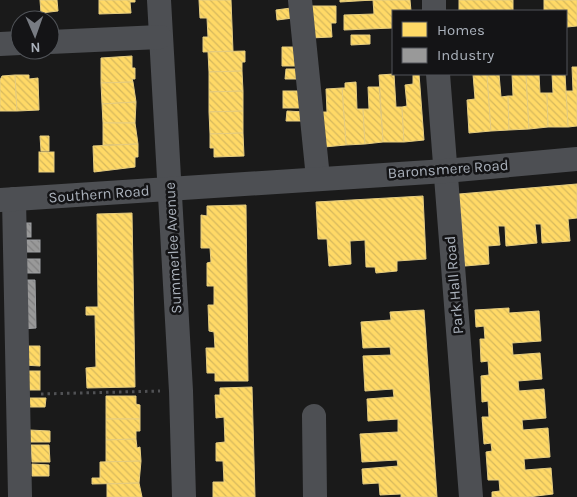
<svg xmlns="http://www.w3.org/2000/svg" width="577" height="497" font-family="Karla,sans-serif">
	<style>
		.homes { fill: url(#homes-back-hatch); stroke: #e6cd80 }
		.industry { fill: url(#industry-back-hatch); stroke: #9ea0a3 }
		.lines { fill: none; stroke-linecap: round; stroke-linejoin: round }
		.path { stroke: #505154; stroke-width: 3; stroke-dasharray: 2.5 4; stroke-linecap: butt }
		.minor { stroke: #4d4f53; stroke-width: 24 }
		.labels { text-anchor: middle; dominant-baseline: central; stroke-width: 5; stroke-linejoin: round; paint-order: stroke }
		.street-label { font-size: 15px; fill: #aab1bb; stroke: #141416 }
	</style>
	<defs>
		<pattern id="homes-back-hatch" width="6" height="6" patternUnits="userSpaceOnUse" patternTransform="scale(1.25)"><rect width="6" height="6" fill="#ffd966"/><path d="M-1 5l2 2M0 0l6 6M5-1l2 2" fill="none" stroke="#d6b85d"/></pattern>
		<pattern id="industry-back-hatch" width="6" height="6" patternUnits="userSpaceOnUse" patternTransform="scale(1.25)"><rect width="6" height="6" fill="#999"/><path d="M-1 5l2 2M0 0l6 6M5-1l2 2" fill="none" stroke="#808081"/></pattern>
	</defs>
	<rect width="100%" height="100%" fill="#1a1a1a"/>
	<!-- homes -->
	<g class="homes">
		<polygon points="40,0 57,0 58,11 41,13"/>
		<polygon points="99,0 135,0 135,2 130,2 131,13 99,14"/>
		<polygon points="199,0 231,0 233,51 203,52 203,37 208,37 207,18 200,18"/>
		<polygon points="340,0 410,0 411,11 393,11 393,28 344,30 344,15 374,14 373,0 340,2"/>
		<rect x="459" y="0" width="54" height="11"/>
		<polygon points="544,0 577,0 577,26 567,27 566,11 544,11"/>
		<polygon points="309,6 336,6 336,23 331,23 332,37 310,38"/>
		<polygon points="291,8 293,18 277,20 276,10"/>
		<polygon points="351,35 370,35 370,44 351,45"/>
		<polygon points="282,47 302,47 303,66 282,66"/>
		<polygon points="245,51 245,62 242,62 242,71 209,72 208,52"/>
		<polygon points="132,56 132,68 135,68 135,79 132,79 133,82 101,83 101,58"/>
		<polygon points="572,67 577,67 577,126 568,127 566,91 573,91"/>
		<polygon points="286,69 303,69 303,79 285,79"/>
		<polygon points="242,71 243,91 209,92 209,72"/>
		<polygon points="394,74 396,107 402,107 404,142 383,142 379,75"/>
		<polygon points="413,74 419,74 424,140 404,142 402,107 407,106 405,85 413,84"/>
		<polygon points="473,74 487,74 491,131 469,133 467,100 475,99"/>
		<polygon points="487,74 499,74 501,97 508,96 509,130 491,131"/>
		<polygon points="512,74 526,74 529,129 509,130 508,96 513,96"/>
		<polygon points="526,74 539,74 540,93 547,93 548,127 529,129"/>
		<polygon points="552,74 565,74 568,127 548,127 547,93 553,93"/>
		<polygon points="15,75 17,111 0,111 0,80 2,76"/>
		<polygon points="15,75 29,75 29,79 38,78 39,110 17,111"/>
		<polygon points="133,82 136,102 102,104 101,83"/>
		<polygon points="356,82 357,109 363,109 365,144 346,145 342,88 345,88 345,83"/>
		<polygon points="368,87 379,87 383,142 365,144 363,109 369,109"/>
		<polygon points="342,88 346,145 324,147 322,112 327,112 326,89"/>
		<polygon points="243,91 243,111 209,112 209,92"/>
		<rect x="283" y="91" width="20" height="17"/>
		<polygon points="136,102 135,123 103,123 102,104"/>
		<polygon points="243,111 243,133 210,134 209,112"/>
		<polygon points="287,111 305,112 305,121 286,121"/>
		<polygon points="103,123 135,123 138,144 103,145"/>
		<polygon points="243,133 244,156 214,157 214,148 210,148 210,134"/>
		<polygon points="40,136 49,136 49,151 41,151"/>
		<polygon points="138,144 138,157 135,157 135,167 94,172 93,146"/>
		<rect x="39" y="152" width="15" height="20"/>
		<polygon points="577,184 577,218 568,219 570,241 542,243 541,224 535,224 537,243 506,246 505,226 498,226 500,245 488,246 489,264 465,266 459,194"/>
		<polygon points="423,196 426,259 397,261 397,271 376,273 375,267 366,267 365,240 350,241 351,264 329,266 327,239 318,239 316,202"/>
		<polygon points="246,205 248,381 215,381 215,373 207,373 206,348 215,348 214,332 209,331 208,305 214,305 214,286 207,286 207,263 211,262 210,248 201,248 201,215 207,216 207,206"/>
		<polygon points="132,213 135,387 87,388 86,368 96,367 95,315 86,315 86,307 98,307 97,214"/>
		<polygon points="509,308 509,313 539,311 541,341 512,343 513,355 540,353 542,379 518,381 519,391 544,389 546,418 522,420 523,430 548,428 550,457 524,459 525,470 551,468 553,494 528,497 492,497 492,492 500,491 499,480 488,480 486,452 492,451 491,443 484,444 482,417 489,417 488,401 482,402 481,376 489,375 488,361 481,362 480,339 485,339 484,326 476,327 475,310"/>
		<polygon points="424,310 437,497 401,497 401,494 380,495 379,483 363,484 362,469 398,466 397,460 362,462 360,434 398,432 398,419 368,421 367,399 394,397 393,389 365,391 363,356 391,355 390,347 363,348 361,322 391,320 390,312"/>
		<polygon points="23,346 40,346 40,366 23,365"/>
		<rect x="22" y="371" width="18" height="19"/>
		<polygon points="252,387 255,497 213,497 213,482 224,482 223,461 216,461 216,443 225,442 224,417 216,418 215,395 220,395 220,388"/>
		<polygon points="106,396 136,396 136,404 140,405 140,419 106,419"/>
		<polygon points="29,398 46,398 45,407 29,407"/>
		<polygon points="106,419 140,419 140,431 136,431 136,439 106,440"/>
		<polygon points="29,430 50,431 50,442 29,442"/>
		<polygon points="136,439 137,448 140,447 141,461 106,462 106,440"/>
		<polygon points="31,445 49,445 50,462 32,462"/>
		<polygon points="141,461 139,483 92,484 92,478 100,478 100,462"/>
		<polygon points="32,464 49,465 49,476 32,476"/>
		<polygon points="139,483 142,497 107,497 107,484"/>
	</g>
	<!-- industry -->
	<g class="industry">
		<rect x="21" y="223" width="10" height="14"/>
		<rect x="17" y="240" width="23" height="12"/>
		<rect x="19" y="259" width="21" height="14"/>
		<polygon points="20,280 35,280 36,328 21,329"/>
	</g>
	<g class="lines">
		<!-- path -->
		<polyline class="path" points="41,394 160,391"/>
		<!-- minor -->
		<g class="minor">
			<polyline points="159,0 181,391 184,497"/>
			<polyline points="300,0 318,178"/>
			<polyline points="434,0 434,11"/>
			<polyline points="50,42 160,37"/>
			<polyline points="0,44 20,43"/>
			<polyline points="438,74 471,497"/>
			<polyline points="14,199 20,496"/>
			<polyline points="0,200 445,171 577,159"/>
			<polyline points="314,416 315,497"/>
		</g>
	</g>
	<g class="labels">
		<!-- street labels -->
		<g class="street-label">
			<text transform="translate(448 169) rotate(-4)">Baronsmere Road</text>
			<text transform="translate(99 194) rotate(-4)">Southern Road</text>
			<text transform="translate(173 248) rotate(-93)">Summerlee Avenue</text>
			<text transform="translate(454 285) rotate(-95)">Park Hall Road</text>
		</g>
	</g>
	<!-- legend -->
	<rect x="392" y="10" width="175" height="65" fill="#141416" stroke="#505358"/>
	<rect x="402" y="22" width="25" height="15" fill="#ffd966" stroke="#505358"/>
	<text x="437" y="35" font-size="15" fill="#aab1bb">Homes</text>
	<rect x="402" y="48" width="25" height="15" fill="#999999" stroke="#505358"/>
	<text x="437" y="60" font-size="15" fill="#aab1bb">Industry</text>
	<!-- north arrow -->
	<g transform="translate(35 35) rotate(178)"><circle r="24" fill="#141416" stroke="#505358"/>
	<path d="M0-4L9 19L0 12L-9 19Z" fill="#787c83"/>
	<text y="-8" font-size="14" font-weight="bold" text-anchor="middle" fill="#aab1bb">N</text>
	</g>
</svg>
